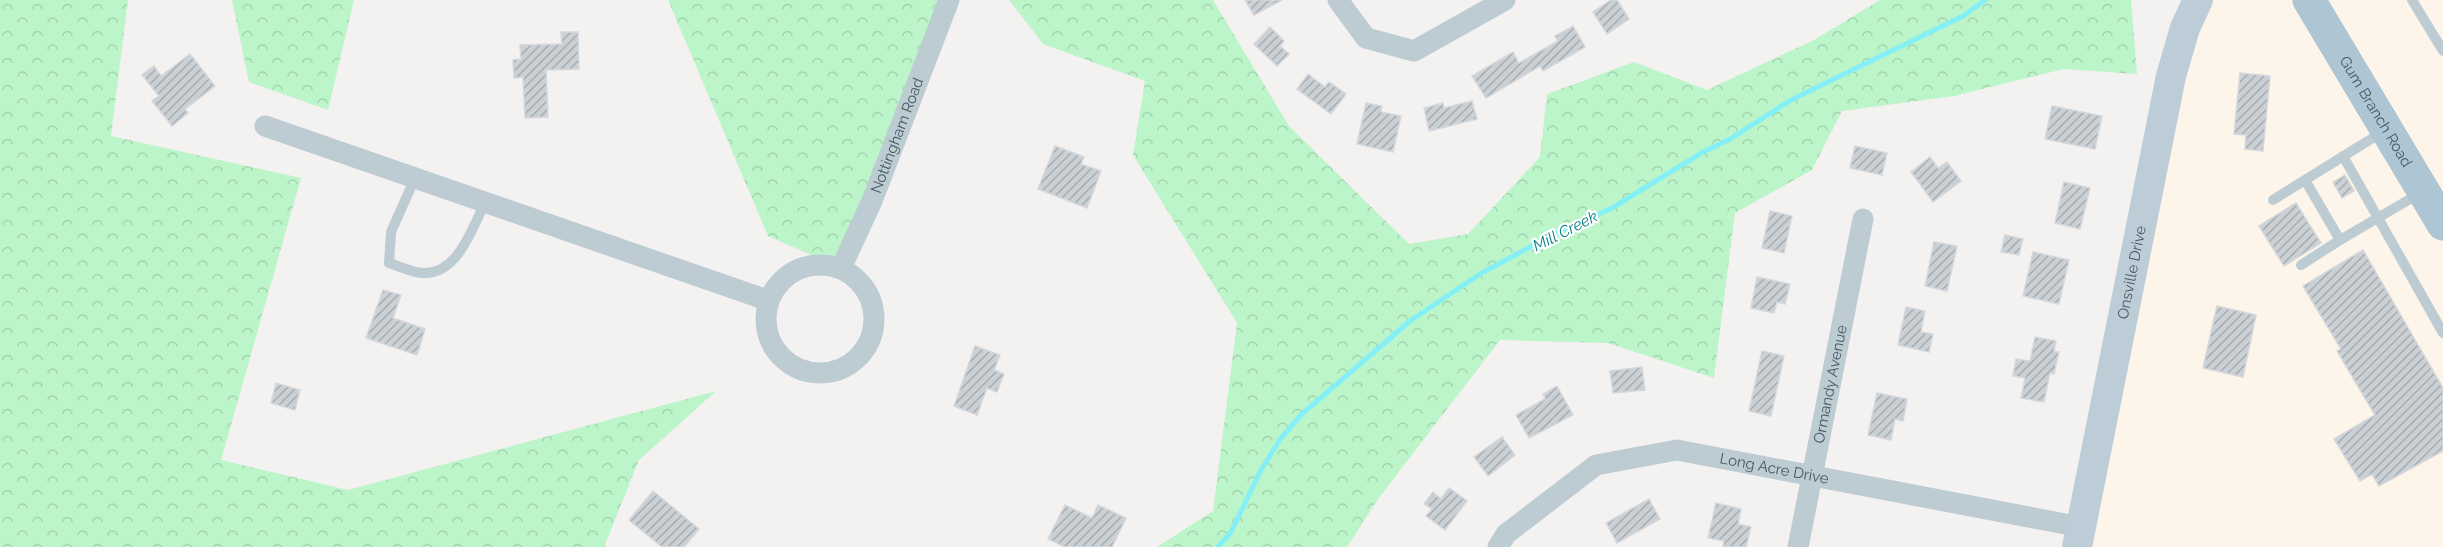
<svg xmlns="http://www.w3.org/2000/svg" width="2443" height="547" font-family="Raleway,sans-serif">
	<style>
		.commercial { fill: #fef5ea }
		.forest { fill: url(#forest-crowns) }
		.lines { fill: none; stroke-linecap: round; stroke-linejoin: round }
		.stream { stroke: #84f0f6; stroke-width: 5 }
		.building { fill: url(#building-hatch); stroke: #d4d8dd; stroke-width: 1.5 }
		.lane { stroke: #bdcbd2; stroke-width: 10 }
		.street { stroke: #bdcbd2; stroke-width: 21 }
		.secondary { stroke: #bdcdd7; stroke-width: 30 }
		.primary { stroke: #aec6d3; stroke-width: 33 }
		.labels { text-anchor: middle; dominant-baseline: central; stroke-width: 4.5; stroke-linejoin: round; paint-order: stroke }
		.street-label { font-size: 15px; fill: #465961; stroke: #fff }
		.water-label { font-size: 16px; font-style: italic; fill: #058088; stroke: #fff }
	</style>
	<defs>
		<pattern id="forest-crowns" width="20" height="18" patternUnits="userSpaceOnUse" patternTransform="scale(1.5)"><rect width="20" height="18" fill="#bcf5c9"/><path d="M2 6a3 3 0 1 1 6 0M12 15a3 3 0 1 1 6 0" fill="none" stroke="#a3d4af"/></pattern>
		<pattern id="building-hatch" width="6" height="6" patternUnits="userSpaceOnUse" patternTransform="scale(1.5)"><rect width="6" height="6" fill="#cad0d4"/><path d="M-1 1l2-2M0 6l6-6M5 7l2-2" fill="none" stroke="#a6acaf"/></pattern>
	</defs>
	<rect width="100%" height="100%" fill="#f4f1f1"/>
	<!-- commercial -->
	<polygon class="commercial" points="2198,0 2443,0 2443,547 2077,547"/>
	<!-- forest -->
	<g class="forest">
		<polygon points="0,0 128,0 111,136 301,178 221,460 348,490 716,391 639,460 604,547 0,547"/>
		<polygon points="232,0 354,0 328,110 249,82"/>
		<polygon points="668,0 949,0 841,268 768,236"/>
		<polygon points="1009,0 1213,0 1289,126 1409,244 1468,234 1540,157 1547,94 1634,62 1707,90 1814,40 1880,0 2131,0 2137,74 2064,69 1954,96 1842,111 1812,170 1735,213 1714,378 1608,343 1500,340 1378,499 1347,547 1157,547 1213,511 1237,323 1133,155 1145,81 1043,44"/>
	</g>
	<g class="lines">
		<!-- stream -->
		<polyline class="stream" points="1218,547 1231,532 1261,470 1281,438 1302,414 1410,321 1480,274 1550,236 1612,208 1703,152 1730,139 1791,100 1963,16 1985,0"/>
	</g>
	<!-- building -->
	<g class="building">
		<polygon points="1245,0 1282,0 1254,15"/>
		<polygon points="1611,0 1617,0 1629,19 1607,34 1593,12"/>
		<polygon points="1573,26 1585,47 1543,71 1540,66 1486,98 1472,76 1513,52 1519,63 1558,41 1555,36"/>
		<polygon points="1270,27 1284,41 1280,46 1289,54 1277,66 1254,44"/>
		<polygon points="561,32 578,32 579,69 546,70 548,117 525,118 523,77 514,78 513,60 521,59 520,45 562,44"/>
		<polygon points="190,54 215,86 185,109 188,113 172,126 152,101 159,96 142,75 154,66 161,76"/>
		<polygon points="2240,73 2270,76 2263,151 2245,149 2246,135 2234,134"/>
		<polygon points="1308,74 1325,87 1329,82 1346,94 1331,114 1297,89"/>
		<polygon points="1472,101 1477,119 1429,131 1424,108 1443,103 1444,108"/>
		<polygon points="1366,103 1382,106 1381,112 1401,116 1393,152 1357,144"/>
		<polygon points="2052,106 2102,116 2095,149 2045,139"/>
		<polygon points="1055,146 1084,157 1081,164 1101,171 1087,208 1038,189"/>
		<polygon points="1855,146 1887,153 1882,175 1850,168"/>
		<polygon points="1930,157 1938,168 1947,162 1961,181 1933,202 1911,172"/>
		<polygon points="2345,175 2354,191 2342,198 2333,182"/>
		<polygon points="2064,182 2090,188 2080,229 2055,223"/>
		<polygon points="2296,203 2321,243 2284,266 2259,226"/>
		<polygon points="1770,211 1792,216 1784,253 1762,248"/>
		<polygon points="2005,235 2023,239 2019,255 2001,252"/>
		<polygon points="1934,242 1957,246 1947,291 1925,286"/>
		<polygon points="2363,250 2443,388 2443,451 2379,486 2372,474 2360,481 2334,439 2375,415 2337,351 2341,349 2303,286"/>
		<polygon points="2033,252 2069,260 2059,304 2023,296"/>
		<polygon points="1757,277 1790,284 1785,304 1777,302 1774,313 1751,308"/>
		<polygon points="383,290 401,295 393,318 425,329 417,355 366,338"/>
		<polygon points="2217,306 2256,315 2243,377 2203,368"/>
		<polygon points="1906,307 1925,311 1921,332 1933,334 1929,352 1898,345"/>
		<polygon points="2035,337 2056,341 2054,351 2059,352 2054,374 2050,373 2044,402 2021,398 2025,378 2013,376 2016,359 2030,361"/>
		<polygon points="975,346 1000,355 994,370 1004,374 997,392 987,388 977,415 954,406"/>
		<polygon points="1762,351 1784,356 1771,416 1749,411"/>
		<polygon points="1642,367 1645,390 1613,393 1610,371"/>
		<polygon points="276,383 300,390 295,410 271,403"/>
		<polygon points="1557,386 1573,415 1529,438 1516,415 1545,399 1543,394"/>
		<polygon points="1877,393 1907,399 1903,421 1895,419 1891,440 1868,435"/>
		<polygon points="1502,437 1515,455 1488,476 1474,457"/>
		<polygon points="1449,488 1467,501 1445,530 1426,516 1432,509 1424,504 1433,492 1441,499"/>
		<polygon points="653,491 699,529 684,547 662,547 629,520"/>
		<polygon points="1649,499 1660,519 1617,543 1606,523"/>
		<polygon points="1716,503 1741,509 1738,524 1751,527 1746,547 1723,547 1724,541 1708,538"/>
		<polygon points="1065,505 1092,518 1098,505 1126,518 1112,547 1065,547 1048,539"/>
	</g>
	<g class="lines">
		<!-- lane -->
		<g class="lane">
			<polyline points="2412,0 2443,51"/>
			<polyline points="2384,131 2305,180 2340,240 2422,192"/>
			<polyline points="2343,156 2443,333"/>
			<path d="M 415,178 L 391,232 L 389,263 C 398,266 407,270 416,272 C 456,281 471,230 485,203"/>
			<polyline points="2273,200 2305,180"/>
			<polyline points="2301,265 2340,240"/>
		</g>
		<!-- street -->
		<g class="street">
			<polyline points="1338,0 1366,38 1414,51 1505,0"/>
			<polyline points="265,126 767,300"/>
			<circle cx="820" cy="319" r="54"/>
			<path id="s1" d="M 841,268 L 872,201 L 949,0"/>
			<path id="s2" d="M 1498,547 L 1506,534 L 1596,465 L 1677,450 L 2081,527"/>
			<path id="s3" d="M 1798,547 L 1863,219"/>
		</g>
		<!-- secondary -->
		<path class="secondary" id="s4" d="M 2077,547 L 2171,76 L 2185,28 L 2198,0"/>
		<!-- primary -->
		<path class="primary" id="s5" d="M 2309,0 L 2443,224"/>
	</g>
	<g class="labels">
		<!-- street labels -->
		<g class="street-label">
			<text stroke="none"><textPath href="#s5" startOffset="130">Gum Branch Road</textPath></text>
			<text stroke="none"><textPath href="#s1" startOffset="144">Nottingham Road</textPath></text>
			<text stroke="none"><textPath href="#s4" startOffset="280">Onsville Drive</textPath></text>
			<text stroke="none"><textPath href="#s3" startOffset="166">Ormandy Avenue</textPath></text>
			<text stroke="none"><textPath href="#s2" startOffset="310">Long Acre Drive</textPath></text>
		</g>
		<!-- water labels -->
		<g class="water-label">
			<text transform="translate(1565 231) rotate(-27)">Mill Creek</text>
		</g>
	</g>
</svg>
